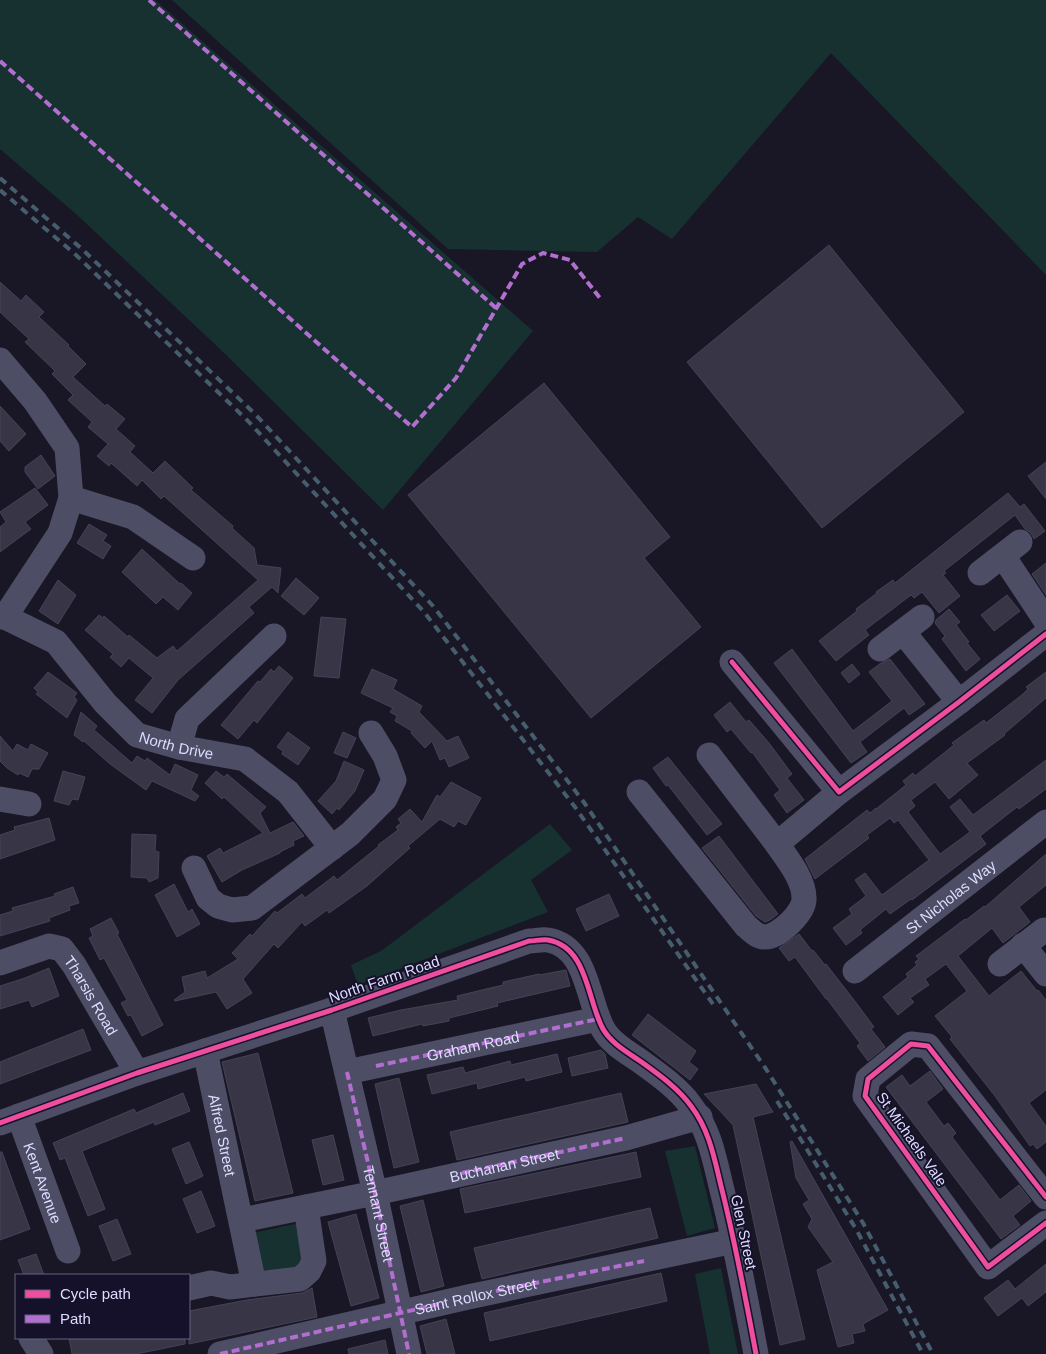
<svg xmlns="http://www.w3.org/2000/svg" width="1046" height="1354" font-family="Arial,sans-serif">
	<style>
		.green { fill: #163130 }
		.building { fill: #383646; stroke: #454258 }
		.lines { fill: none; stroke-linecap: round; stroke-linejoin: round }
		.minor { stroke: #4d4d65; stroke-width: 25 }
		.rail { stroke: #465d6d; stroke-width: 4; stroke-dasharray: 8 6; stroke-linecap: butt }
		.quiet { stroke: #b36fd0; stroke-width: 4; stroke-dasharray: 8 4; stroke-linecap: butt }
		.cycleway-casing { stroke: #15112b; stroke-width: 8 }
		.cycleway { stroke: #ef4d9e; stroke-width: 5 }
		.labels { text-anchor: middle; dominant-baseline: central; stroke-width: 4; stroke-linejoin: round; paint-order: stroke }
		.street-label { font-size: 15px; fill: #dedcfe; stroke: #15112b }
	</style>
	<rect width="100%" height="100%" fill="#191725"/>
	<!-- green -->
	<g class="green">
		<polygon points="0,0 155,0 533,331 383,510 220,349 76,214 0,149"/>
		<polygon points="172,0 1046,0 1046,275 831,53 672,239 638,217 597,252 448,249"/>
		<polygon points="550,824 572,850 531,880 548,912 358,985 351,965 381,951"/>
		<polygon points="695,1146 715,1228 687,1236 665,1151"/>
		<path d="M 299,1223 C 302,1243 313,1267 285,1271 C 276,1272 270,1273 262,1269 L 253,1233 Z"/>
		<polygon points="721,1268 738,1354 710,1354 695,1274"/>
	</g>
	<!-- building -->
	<g class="building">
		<polygon points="829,245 964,412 822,528 687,362"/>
		<polygon points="0,282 21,301 26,295 44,312 39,317 69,345 68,346 86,364 73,377 105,406 107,404 125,419 116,429 135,446 130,452 153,473 165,461 193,488 191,490 233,526 232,528 254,548 257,565 281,568 278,593 272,587 249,607 254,613 178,680 152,713 135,700 153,678 129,658 121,667 110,657 113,654 85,630 99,615 103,618 104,616 128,637 129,635 157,658 173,646 177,651 258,580 164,496 161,499 142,480 137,486 111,463 109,466 97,456 108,444 88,427 92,422 68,400 73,395 52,374 55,371 25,342 29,339 0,312"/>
		<polygon points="544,383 670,537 644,558 701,627 591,718 408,495"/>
		<polygon points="0,406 26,434 9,451 0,441"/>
		<polygon points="41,455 55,476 38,489 25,472 25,467"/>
		<polygon points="1046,462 1046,499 1028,476"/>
		<polygon points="35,488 48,505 25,522 31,529 0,552 0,527 6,522 0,512"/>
		<polygon points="1008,493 1020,507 1024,504 1045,531 1034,539 1031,533 1025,529 1015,515 944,571 946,573 943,575 960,596 939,613 922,592 914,598 911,595 865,630 869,635 836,661 819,641 857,611 856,609 877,593 876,592 893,580 895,583"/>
		<polygon points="89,524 107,535 103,541 111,546 103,559 77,543"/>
		<polygon points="142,549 180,584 181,583 192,593 178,610 163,597 156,604 122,572"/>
		<polygon points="1046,563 1046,595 1032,574"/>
		<polygon points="296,578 319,598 304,615 281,596"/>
		<polygon points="58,580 76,595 58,624 39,611"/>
		<polygon points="1007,595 1020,611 994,631 981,615"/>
		<polygon points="949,609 960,622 956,625 969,642 967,643 980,659 966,671 942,639 945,636 935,623 936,620"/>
		<polygon points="321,617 346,619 339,678 314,676"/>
		<polygon points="792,649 853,731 892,701 869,672 881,663 890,659 925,704 909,715 904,708 860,742 867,752 851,763 774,663"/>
		<polygon points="852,664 860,674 849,683 841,673"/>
		<polygon points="279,666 293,678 257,723 254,720 238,739 221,725 258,681 260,682 271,669 274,672"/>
		<polygon points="372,669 397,680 393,689 422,706 419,712 447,741 458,736 469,758 449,767 445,758 440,760 432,741 425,748 411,733 412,731 395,721 397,716 390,712 393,708 361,693"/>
		<polygon points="48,672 77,693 74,697 77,700 67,718 36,694 38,692 34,688"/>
		<polygon points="1046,672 1046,698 1004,734 1005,735 967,763 978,775 949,799 935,782 911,800 915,806 908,812 940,854 970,832 950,807 960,799 973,815 1046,760 1046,789 1019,809 1017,807 980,836 986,844 912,900 911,899 890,914 886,909 860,930 862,933 846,945 833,928 852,914 849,909 866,896 855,880 865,873 882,895 929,860 898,820 894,823 890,818 867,835 869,838 815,879 805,859 867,810 870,813 876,808 876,809 906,785 903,781 913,773 915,776 954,745 952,743 984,720 986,723 1023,694 1028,689 1026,687"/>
		<polygon points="730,702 746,722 749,720 769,743 792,774 787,778 804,800 787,813 774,795 780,790 752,752 751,753 731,729 727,732 714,715"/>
		<polygon points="81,712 97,726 94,730 132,763 137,756 145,761 147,758 170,775 175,764 198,775 191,790 199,796 195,801 152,781 146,790 110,764 84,741 83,742 74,735"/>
		<polygon points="288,732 310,748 298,765 282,754 283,751 277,747"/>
		<polygon points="343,732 356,738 347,758 334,753"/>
		<polygon points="0,736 13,751 17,744 28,750 31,744 48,753 39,769 32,769 28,777 19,773 18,775 7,768 0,761"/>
		<polygon points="668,757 722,824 707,835 668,785 666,786 653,768"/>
		<polygon points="344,761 364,770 355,791 339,810 337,808 332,814 318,801 336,781"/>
		<polygon points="63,771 85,777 78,800 72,799 69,805 54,801"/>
		<polygon points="216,771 224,777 227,774 266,807 260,813 270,833 293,822 304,836 293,841 294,845 280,852 280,853 242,870 222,882 207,856 220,848 223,853 263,833 224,797 222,799 205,783"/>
		<polygon points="451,782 481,798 466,825 458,821 454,827 440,819 408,846 410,848 367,886 329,913 327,910 305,926 302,922 278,948 274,944 243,979 252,993 227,1009 216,992 175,1001 174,1000 185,992 182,977 205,971 207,978 238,959 232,953 250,934 252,936 275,911 277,913 302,894 305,898 334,876 337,880 379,846 378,845 398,830 396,827 401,823 398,819 410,809 422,822 437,795 440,797"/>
		<polygon points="49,818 55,840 0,859 0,835 15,830 14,827"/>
		<polygon points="132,834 156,835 155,851 159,852 158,878 149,882 147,878 131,877"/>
		<polygon points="719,836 778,914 770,920 765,922 756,916 702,848"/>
		<polygon points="1046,854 1046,885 1019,907 1030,922 1003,943 992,928 958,956 989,996 1021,971 1037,991 1038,990 1046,1000 1046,1090 1029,1103 1046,1126 1046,1142 1037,1149 1033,1144 1030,1146 995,1096 950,1039 952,1037 935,1016 967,991 946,964 925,979 929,985 910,998 914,1002 898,1015 883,997 908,977 906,974 917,965 915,962 919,959 916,956 965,919 966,920 984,906 985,907"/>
		<polygon points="174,884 188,912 192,909 200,924 177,937 155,895"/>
		<polygon points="73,887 79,903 69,906 70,910 49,918 50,921 0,936 0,915 13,911 12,908 55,896 54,894"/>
		<polygon points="609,894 619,916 586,931 576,909"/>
		<polygon points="111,918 119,933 117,934 163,1025 142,1036 131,1015 128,1016 121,1003 127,1000 104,958 100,960 89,938 93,936 90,929"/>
		<polygon points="799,934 812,951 813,950 825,965 826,964 857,1004 874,1027 871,1029 885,1047 868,1061 857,1046 860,1043 827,999 826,999 795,957 789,961 779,948"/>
		<polygon points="49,968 59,996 32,1007 29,1000 0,1009 0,986 25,978"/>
		<polygon points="566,970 570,986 497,1003 498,1006 449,1018 449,1021 423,1026 422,1024 373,1036 368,1018 401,1010 458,1000 457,996 503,985 503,982 539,974 539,975"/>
		<polygon points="648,1014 696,1051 689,1062 698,1069 690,1080 632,1035"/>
		<polygon points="83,1029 91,1050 0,1084 0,1062"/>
		<polygon points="601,1050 605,1054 608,1068 572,1076 568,1058"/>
		<polygon points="258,1053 293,1193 255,1201 222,1062"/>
		<polygon points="557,1054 562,1072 526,1081 525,1077 478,1089 477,1083 432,1094 427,1075 463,1067 465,1073 510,1061 511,1065"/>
		<polygon points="930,1071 943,1089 926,1102 944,1126 948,1123 956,1133 952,1137 1000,1200 1019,1185 1031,1201 1013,1216 1020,1225 1001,1239 886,1087 902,1075 910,1086"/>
		<polygon points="399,1078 419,1162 394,1168 375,1084"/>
		<polygon points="756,1084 773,1112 753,1117 805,1339 780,1345 733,1125 704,1094"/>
		<polygon points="183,1093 190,1111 155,1125 154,1122 82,1151 105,1209 88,1216 65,1158 60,1160 53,1143 134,1109 136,1113"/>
		<polygon points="621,1093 628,1122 457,1160 450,1132"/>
		<polygon points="333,1135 344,1180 323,1185 312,1140"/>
		<polygon points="792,1141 888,1310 863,1324 865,1331 852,1334 854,1343 838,1347 817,1270 833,1262 808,1227 812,1219 803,1204 809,1200 796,1178 790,1142"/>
		<polygon points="189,1142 203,1176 186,1184 172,1149"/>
		<polygon points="0,1152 2,1152 30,1229 0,1240"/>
		<polygon points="636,1152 641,1177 465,1213 460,1189"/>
		<polygon points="201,1191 215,1226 197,1233 183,1199"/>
		<polygon points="423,1200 444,1286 421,1292 400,1206"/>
		<polygon points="650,1208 658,1238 482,1279 474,1248"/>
		<polygon points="356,1214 379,1298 351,1306 328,1222"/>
		<polygon points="117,1219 131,1254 113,1261 99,1226"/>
		<polygon points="36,1254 44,1275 24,1275 18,1260"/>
		<polygon points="1046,1264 1046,1292 1028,1306 1022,1298 998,1316 984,1298 1008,1280 1015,1289"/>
		<polygon points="661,1273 667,1301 490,1341 484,1313"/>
		<polygon points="312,1288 317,1317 189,1344 189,1311 247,1300 302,1293"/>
		<polygon points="446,1319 455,1354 427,1354 420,1326"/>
		<polygon points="69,1338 185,1338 185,1344 136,1354 72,1354"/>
		<polygon points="385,1340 388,1354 349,1354 348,1349"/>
	</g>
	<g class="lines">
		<!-- minor -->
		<g class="minor">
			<polyline points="0,360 35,401 67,448 71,498 60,533 5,617"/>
			<polyline points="71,498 133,517 193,558"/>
			<polyline points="1003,556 1046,621"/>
			<polyline points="980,573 1020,542"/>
			<path id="s1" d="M 0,617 L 5,617 L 56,642 L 105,703 L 137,735 L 179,747 L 245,759 L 288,792 L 332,848"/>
			<polyline points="904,633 959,702"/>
			<polyline points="880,649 922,617"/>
			<polyline points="732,662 839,792 959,702 1046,634"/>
			<polyline points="179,747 187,719 274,636"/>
			<polyline points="709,755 777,844 839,792"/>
			<path d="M 639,792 L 746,926 C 752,931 757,937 765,937 C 779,937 805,912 804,898 C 804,879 787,859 777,844"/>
			<polyline points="0,799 29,804"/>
			<polyline points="194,868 208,898 218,906 232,910 252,908 350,834 385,799 394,780 385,756 371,733"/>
			<polyline points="1023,945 1046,974"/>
			<path id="s2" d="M 0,963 L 49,946 L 62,949 L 74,965 L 137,1073"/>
			<polyline points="1000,964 1044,930"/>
			<path id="s3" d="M 855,971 L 1046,822"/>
			<path id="s4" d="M 332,1010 L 375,1193 L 409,1354"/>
			<path id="s5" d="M 205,1051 L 254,1284"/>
			<polyline points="347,1072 598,1019"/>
			<path id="s6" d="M 19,1116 L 68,1251"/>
			<path d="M 0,1123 L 137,1073 L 332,1010 L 529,941 C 535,941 542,939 548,940 C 588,947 587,1000 603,1029 C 611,1043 627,1052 640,1061 C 658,1074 678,1088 691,1106 C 711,1132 715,1163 723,1194 C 736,1247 746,1300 756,1354"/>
			<polyline points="1046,1197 928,1046 911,1044 868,1079 865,1096 988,1267 1046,1223"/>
			<path id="s7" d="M 242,1220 L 375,1193 L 626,1138 L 700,1117"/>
			<polyline points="189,1288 211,1283 230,1287 300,1279 309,1271 314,1261 306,1207"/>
			<polyline points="31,1338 41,1354"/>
			<path id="s8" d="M 220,1354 L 468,1297 L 734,1241"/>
		</g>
		<!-- rail -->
		<g class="rail">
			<polyline points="0,178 82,249 255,414 433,606 583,801 766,1069 863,1223 933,1354"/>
			<polyline points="0,190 76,255 248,421 424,612 575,807 715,1007"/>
			<polyline points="777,1101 856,1229 923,1354"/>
		</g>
		<!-- quiet -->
		<g class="quiet">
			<polyline points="149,0 497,309"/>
			<polyline points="0,61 412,427 456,378 522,264 543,253 570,260 600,298"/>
			<path id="s9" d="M 376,1066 L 598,1019"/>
			<polyline points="347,1072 375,1193 409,1354"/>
			<polyline points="462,1173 626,1138"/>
			<polyline points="496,1291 644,1261"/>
			<polyline points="220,1354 444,1303"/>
		</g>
		<defs>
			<g id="cycleway">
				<polyline points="732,662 839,792 959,702 1046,634"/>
				<path d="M 0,1123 L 137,1073 L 332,1010 L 529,941 C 535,941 542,939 548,940 C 588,947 587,1000 603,1029 C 611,1043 627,1052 640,1061 C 658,1074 678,1088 691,1106 C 711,1132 715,1163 723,1194 C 736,1247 746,1300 756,1354"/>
				<polyline points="1046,1197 928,1046 911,1044 868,1079 865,1096 988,1267 1046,1223"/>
			</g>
		</defs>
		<!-- cycleway casing -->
		<use href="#cycleway" class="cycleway-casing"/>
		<!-- cycleway -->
		<use href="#cycleway" class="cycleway"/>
	</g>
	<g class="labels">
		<!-- street labels -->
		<g class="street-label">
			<text stroke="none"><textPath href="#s1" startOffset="226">North Drive</textPath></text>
			<text stroke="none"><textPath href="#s3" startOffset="121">St Nicholas Way</textPath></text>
			<text transform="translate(384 979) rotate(-19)">North Farm Road</text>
			<text stroke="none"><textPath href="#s2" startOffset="120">Tharsis Road</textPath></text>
			<text stroke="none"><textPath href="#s9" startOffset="99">Graham Road</textPath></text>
			<text stroke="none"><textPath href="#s5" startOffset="86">Alfred Street</textPath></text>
			<text transform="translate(912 1139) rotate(55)">St Michaels Vale</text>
			<text stroke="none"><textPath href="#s7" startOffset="268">Buchanan Street</textPath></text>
			<text stroke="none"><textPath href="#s6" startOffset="71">Kent Avenue</textPath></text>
			<text stroke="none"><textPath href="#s4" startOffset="209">Tennant Street</textPath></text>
			<text transform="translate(744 1232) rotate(78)">Glen Street</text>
			<text stroke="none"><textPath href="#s8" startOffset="262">Saint Rollox Street</textPath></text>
		</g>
	</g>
	<!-- legend -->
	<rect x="15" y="1274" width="175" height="65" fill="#15112b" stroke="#65627f"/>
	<rect x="25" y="1290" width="25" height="8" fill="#ef4d9e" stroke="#65627f"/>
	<text x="60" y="1299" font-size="15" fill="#dedcfe">Cycle path</text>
	<rect x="25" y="1315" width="25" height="8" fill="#b36fd0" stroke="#65627f"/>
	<text x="60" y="1324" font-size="15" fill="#dedcfe">Path</text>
</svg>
